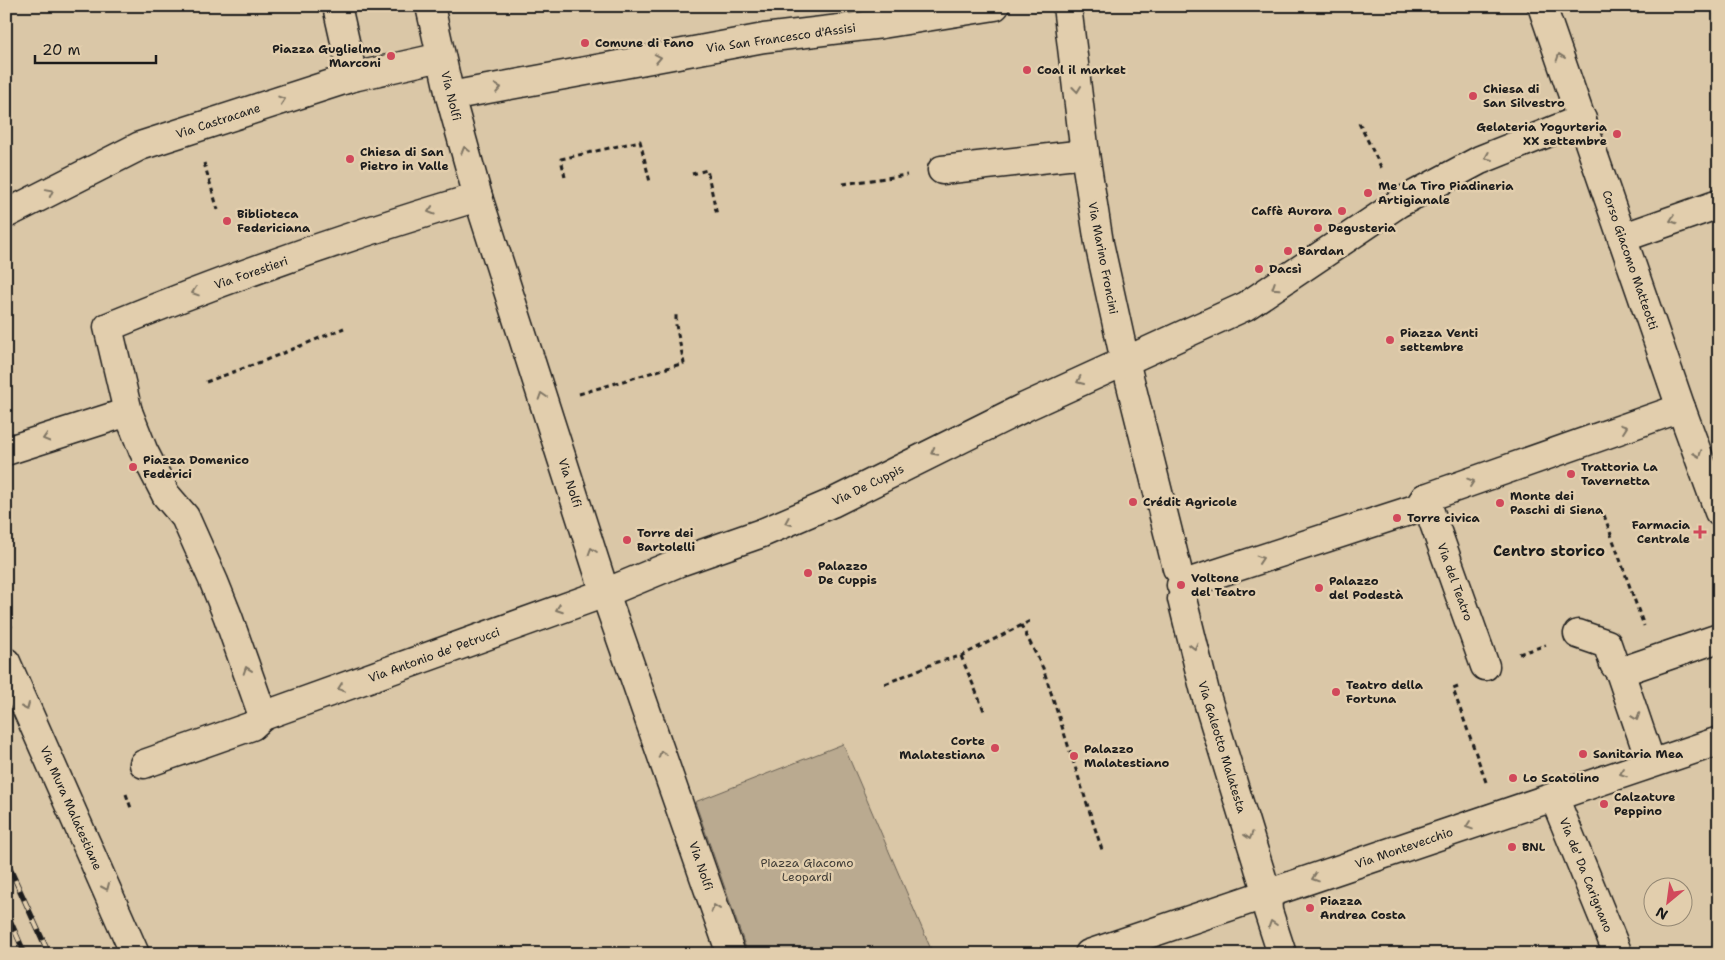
<svg xmlns="http://www.w3.org/2000/svg" width="1725" height="960" font-family="'Shantell Sans',sans-serif">
	<style>
		.green { fill: #baaa90; stroke: #6b6356 }
		.lines { fill: none; stroke-linecap: round; stroke-linejoin: round }
		.minor-casing { stroke: #1c1c1c; stroke-width: 31 }
		.path { stroke: #1c1c1c; stroke-width: 3; stroke-dasharray: 5 4; stroke-linecap: butt }
		.minor { stroke: #e2cead; stroke-width: 28 }
		.rail-casing { stroke: #1c1c1c; stroke-width: 5.5 }
		.rail { stroke: #e2cead; stroke-width: 4; stroke-dasharray: 11; stroke-linecap: butt }
		.oneway { stroke: #7f7564 }
		.poi-dot { fill: #d1495b; stroke: #e2cead; stroke-width: 2 }
		.labels { text-anchor: middle; dominant-baseline: central; stroke-width: 5; stroke-linejoin: round; paint-order: stroke }
		.street-label { font-size: 12px; fill: #1c1c1c; stroke: #e2cead }
		.poi-label { font-size: 12px; font-weight: bold; fill: #1c1c1c; stroke: #e2cead; text-anchor: start }
		.park-label { font-size: 12px; fill: #444039; stroke: #e2cead }
		.quarter-label { font-size: 15px; font-weight: bold; fill: #1c1c1c; stroke: #e2cead }
	</style>
	<rect width="100%" height="100%" fill="#dac7a7"/>
	<filter id="ink" filterUnits="userSpaceOnUse"><feTurbulence type="fractalNoise" baseFrequency=".02" numOctaves="2"/><feDisplacementMap in="SourceGraphic" scale="10" xChannelSelector="R" yChannelSelector="G"/><feConvolveMatrix kernelMatrix="1 2 1 2 8 2 1 2 1" color-interpolation-filters="sRGB"/></filter>
	<g filter="url(#ink)">
		<!-- green -->
		<polygon class="green" points="843,744 933,954 748,954 695,802"/>
		<g class="lines">
			<defs>
				<g id="minor">
					<polyline points="337,6 353,77"/>
					<polyline points="430,6 450,96 478,197 503,275 605,593 731,954"/>
					<polyline points="1067,6 1085,154 1099,243 1125,361 1177,568"/>
					<polyline points="1542,6 1681,408 1719,512"/>
					<polyline points="450,96 764,38 882,24 995,6"/>
					<polyline points="942,170 1085,154"/>
					<polyline points="6,214 140,146 353,77 441,57"/>
					<polyline points="1622,238 1719,204"/>
					<path d="M 128,412 L 108,327 C 229,277 353,234 478,197"/>
					<polyline points="6,451 128,412 143,450 166,495 185,517 214,582 228,617 263,716"/>
					<polyline points="1425,498 1681,408"/>
					<polyline points="1425,498 1485,666"/>
					<polyline points="1181,585 1418,508 1425,498"/>
					<polyline points="1182,599 1205,692 1267,894 1268,911 1282,954"/>
					<polyline points="1578,634 1607,644 1614,664 1620,672 1651,763"/>
					<polyline points="6,662 135,954"/>
					<polyline points="1620,672 1719,638"/>
					<polyline points="144,764 252,726 263,716 605,593 682,561 762,533 832,503 1025,407 1246,306 1399,203 1480,160 1582,119"/>
					<polyline points="1554,797 1618,954"/>
					<polyline points="1089,954 1719,741"/>
				</g>
			</defs>
			<!-- minor casing -->
			<use href="#minor" class="minor-casing"/>
			<!-- path -->
			<g class="path">
				<polyline points="1359,123 1383,171"/>
				<polyline points="204,163 218,210"/>
				<polyline points="692,174 707,170 717,215"/>
				<polyline points="565,177 561,159 640,141 650,182"/>
				<polyline points="843,184 907,175"/>
				<polyline points="206,382 266,360 344,328"/>
				<polyline points="579,394 684,363 676,325 676,314"/>
				<polyline points="1604,515 1644,626"/>
				<polyline points="6,615 12,628"/>
				<polyline points="1021,625 1043,668 1103,853"/>
				<polyline points="1519,654 1546,645"/>
				<polyline points="961,656 985,713"/>
				<polyline points="885,684 937,662 961,656 1032,620"/>
				<polyline points="1458,687 1453,689 1486,782"/>
				<polyline points="126,794 131,808"/>
			</g>
			<!-- minor -->
			<use href="#minor" class="minor"/>
			<defs>
				<g id="rail">
					<polyline points="6,860 49,954"/>
					<polyline points="6,911 25,954"/>
				</g>
			</defs>
			<!-- rail casing -->
			<use href="#rail" class="rail-casing"/>
			<!-- rail -->
			<use href="#rail" class="rail"/>
		</g>
		<!-- one-way arrows -->
		<defs><path id="oneway-chevron" d="M-2-3.5L2.5 0L-2 3.5" fill="none" stroke-width="1.6" stroke-linecap="round" stroke-linejoin="round" transform="scale(1.25)"/></defs>
		<g class="oneway">
			<use href="#oneway-chevron" transform="translate(1560 57) rotate(-109)"/>
			<use href="#oneway-chevron" transform="translate(658 58) rotate(-11)"/>
			<use href="#oneway-chevron" transform="translate(498 88) rotate(-10)"/>
			<use href="#oneway-chevron" transform="translate(1077 89) rotate(83)"/>
			<use href="#oneway-chevron" transform="translate(282 100) rotate(-18)"/>
			<use href="#oneway-chevron" transform="translate(465 150) rotate(-106)"/>
			<use href="#oneway-chevron" transform="translate(1488 157) rotate(157)"/>
			<use href="#oneway-chevron" transform="translate(50 192) rotate(-27)"/>
			<use href="#oneway-chevron" transform="translate(431 211) rotate(163)"/>
			<use href="#oneway-chevron" transform="translate(1673 220) rotate(160)"/>
			<use href="#oneway-chevron" transform="translate(1275 287) rotate(147)"/>
			<use href="#oneway-chevron" transform="translate(195 292) rotate(161)"/>
			<use href="#oneway-chevron" transform="translate(1080 381) rotate(155)"/>
			<use href="#oneway-chevron" transform="translate(542 396) rotate(-108)"/>
			<use href="#oneway-chevron" transform="translate(1624 428) rotate(-19)"/>
			<use href="#oneway-chevron" transform="translate(46 438) rotate(163)"/>
			<use href="#oneway-chevron" transform="translate(934 452) rotate(153)"/>
			<use href="#oneway-chevron" transform="translate(1698 454) rotate(70)"/>
			<use href="#oneway-chevron" transform="translate(1471 482) rotate(-19)"/>
			<use href="#oneway-chevron" transform="translate(788 522) rotate(157)"/>
			<use href="#oneway-chevron" transform="translate(592 551) rotate(-108)"/>
			<use href="#oneway-chevron" transform="translate(1260 559) rotate(-18)"/>
			<use href="#oneway-chevron" transform="translate(559 609) rotate(160)"/>
			<use href="#oneway-chevron" transform="translate(1194 646) rotate(76)"/>
			<use href="#oneway-chevron" transform="translate(247 670) rotate(-109)"/>
			<use href="#oneway-chevron" transform="translate(341 688) rotate(160)"/>
			<use href="#oneway-chevron" transform="translate(26 707) rotate(66)"/>
			<use href="#oneway-chevron" transform="translate(1636 717) rotate(71)"/>
			<use href="#oneway-chevron" transform="translate(662 754) rotate(-109)"/>
			<use href="#oneway-chevron" transform="translate(1623 773) rotate(161)"/>
			<use href="#oneway-chevron" transform="translate(1469 826) rotate(161)"/>
			<use href="#oneway-chevron" transform="translate(1249 836) rotate(73)"/>
			<use href="#oneway-chevron" transform="translate(1315 878) rotate(161)"/>
			<use href="#oneway-chevron" transform="translate(106 887) rotate(66)"/>
			<use href="#oneway-chevron" transform="translate(715 908) rotate(-109)"/>
			<use href="#oneway-chevron" transform="translate(1272 924) rotate(-108)"/>
		</g>
	</g>
	<!-- markers -->
	<g class="poi-dot">
		<circle cx="585" cy="43" r="5"/>
		<circle cx="391" cy="56" r="5"/>
		<circle cx="1027" cy="70" r="5"/>
		<circle cx="1473" cy="96" r="5"/>
		<circle cx="1617" cy="134" r="5"/>
		<circle cx="350" cy="159" r="5"/>
		<circle cx="1368" cy="193" r="5"/>
		<circle cx="1342" cy="211" r="5"/>
		<circle cx="227" cy="221" r="5"/>
		<circle cx="1318" cy="228" r="5"/>
		<circle cx="1288" cy="251" r="5"/>
		<circle cx="1259" cy="269" r="5"/>
		<circle cx="1390" cy="340" r="5"/>
		<circle cx="133" cy="467" r="5"/>
		<circle cx="1571" cy="474" r="5"/>
		<circle cx="1133" cy="502" r="5"/>
		<circle cx="1500" cy="503" r="5"/>
		<circle cx="1397" cy="518" r="5"/>
		<path d="M1697.5 524.5h5v5h5v5h-5v5h-5v-5h-5v-5h5z"/>
		<circle cx="627" cy="540" r="5"/>
		<circle cx="808" cy="573" r="5"/>
		<circle cx="1181" cy="585" r="5"/>
		<circle cx="1319" cy="588" r="5"/>
		<circle cx="1336" cy="692" r="5"/>
		<circle cx="995" cy="748" r="5"/>
		<circle cx="1583" cy="754" r="5"/>
		<circle cx="1074" cy="756" r="5"/>
		<circle cx="1513" cy="778" r="5"/>
		<circle cx="1604" cy="804" r="5"/>
		<circle cx="1512" cy="847" r="5"/>
		<circle cx="1310" cy="908" r="5"/>
	</g>
	<g class="labels">
		<!-- street labels -->
		<g class="street-label">
			<text transform="translate(781 38) rotate(-8)">Via San Francesco d'Assisi</text>
			<text transform="translate(451 96) rotate(76)">Via Nolfi</text>
			<text transform="translate(218 121) rotate(-18)">Via Castracane</text>
			<text transform="translate(1103 258) rotate(79)">Via Marino Froncini</text>
			<text transform="translate(1630 260) rotate(71)">Corso Giacomo Matteotti</text>
			<text transform="translate(251 273) rotate(-19)">Via Forestieri</text>
			<text transform="translate(570 483) rotate(72)">Via Nolfi</text>
			<text transform="translate(868 485) rotate(-26)">Via De Cuppis</text>
			<text transform="translate(1455 582) rotate(70)">Via del Teatro</text>
			<text transform="translate(434 655) rotate(-20)">Via Antonio de' Petrucci</text>
			<text transform="translate(1222 747) rotate(73)">Via Galeotto Malatesta</text>
			<text transform="translate(71 808) rotate(66)">Via Mura Malatestiane</text>
			<text transform="translate(1404 848) rotate(-19)">Via Montevecchio</text>
			<text transform="translate(701 866) rotate(71)">Via Nolfi</text>
			<text transform="translate(1586 875) rotate(68)">Via de' Da Carignano</text>
		</g>
		<!-- poi labels -->
		<g class="poi-label">
			<text x="595" y="43">Comune di Fano</text>
			<text x="381" y="49" text-anchor="end">Piazza Guglielmo<tspan x="381" dy="14">Marconi</tspan></text>
			<text x="1037" y="70">Coal il market</text>
			<text x="1483" y="89">Chiesa di<tspan x="1483" dy="14">San Silvestro</tspan></text>
			<text x="1607" y="127" text-anchor="end">Gelateria Yogurteria<tspan x="1607" dy="14">XX settembre</tspan></text>
			<text x="360" y="152">Chiesa di San<tspan x="360" dy="14">Pietro in Valle</tspan></text>
			<text x="1378" y="186">Me La Tiro Piadineria<tspan x="1378" dy="14">Artigianale</tspan></text>
			<text x="1332" y="211" text-anchor="end">Caffè Aurora</text>
			<text x="237" y="214">Biblioteca<tspan x="237" dy="14">Federiciana</tspan></text>
			<text x="1328" y="228">Degusteria</text>
			<text x="1298" y="251">Bardan</text>
			<text x="1269" y="269">Dacsì</text>
			<text x="1400" y="333">Piazza Venti<tspan x="1400" dy="14">settembre</tspan></text>
			<text x="143" y="460">Piazza Domenico<tspan x="143" dy="14">Federici</tspan></text>
			<text x="1581" y="467">Trattoria La<tspan x="1581" dy="14">Tavernetta</tspan></text>
			<text x="1510" y="496">Monte dei<tspan x="1510" dy="14">Paschi di Siena</tspan></text>
			<text x="1143" y="502">Crédit Agricole</text>
			<text x="1407" y="518">Torre civica</text>
			<text x="1690" y="525" text-anchor="end">Farmacia<tspan x="1690" dy="14">Centrale</tspan></text>
			<text x="637" y="533">Torre dei<tspan x="637" dy="14">Bartolelli</tspan></text>
			<text x="818" y="566">Palazzo<tspan x="818" dy="14">De Cuppis</tspan></text>
			<text x="1191" y="578">Voltone<tspan x="1191" dy="14">del Teatro</tspan></text>
			<text x="1329" y="581">Palazzo<tspan x="1329" dy="14">del Podestà</tspan></text>
			<text x="1346" y="685">Teatro della<tspan x="1346" dy="14">Fortuna</tspan></text>
			<text x="985" y="741" text-anchor="end">Corte<tspan x="985" dy="14">Malatestiana</tspan></text>
			<text x="1084" y="749">Palazzo<tspan x="1084" dy="14">Malatestiano</tspan></text>
			<text x="1593" y="754">Sanitaria Mea</text>
			<text x="1523" y="778">Lo Scatolino</text>
			<text x="1614" y="797">Calzature<tspan x="1614" dy="14">Peppino</tspan></text>
			<text x="1522" y="847">BNL</text>
			<text x="1320" y="901">Piazza<tspan x="1320" dy="14">Andrea Costa</tspan></text>
		</g>
		<!-- park labels -->
		<g class="park-label">
			<text x="807" y="863">Piazza Giacomo<tspan x="807" dy="14">Leopardi</tspan></text>
		</g>
		<!-- quarter labels -->
		<g class="quarter-label">
			<text x="1549" y="551">Centro storico</text>
		</g>
	</g>
	<!-- margin -->
	<rect width="1725" height="960" fill="none" stroke="#e2cead" stroke-width="25"/>
	<rect x="12" y="12" width="1700" height="935" fill="none" stroke="#1c1c1c" stroke-width="2" filter="url(#ink)"/>
	<!-- north arrow -->
	<g transform="translate(1668 902) rotate(209)"><circle r="24" fill="#e2cead" stroke="#938773"/>
	<path d="M0-4L9 19L0 12L-9 19Z" fill="#d1495b"/>
	<text y="-8" font-size="14" font-weight="bold" text-anchor="middle" fill="#1c1c1c">N</text>
	</g>
	<!-- scale -->
	<path d="M35 55v8h121v-8" fill="none" stroke="#1c1c1c" stroke-width="2.5"/>
	<text x="42" y="55" font-size="15" fill="#1c1c1c" stroke="#e2cead" stroke-width="4" paint-order="stroke">20 m</text>
</svg>
